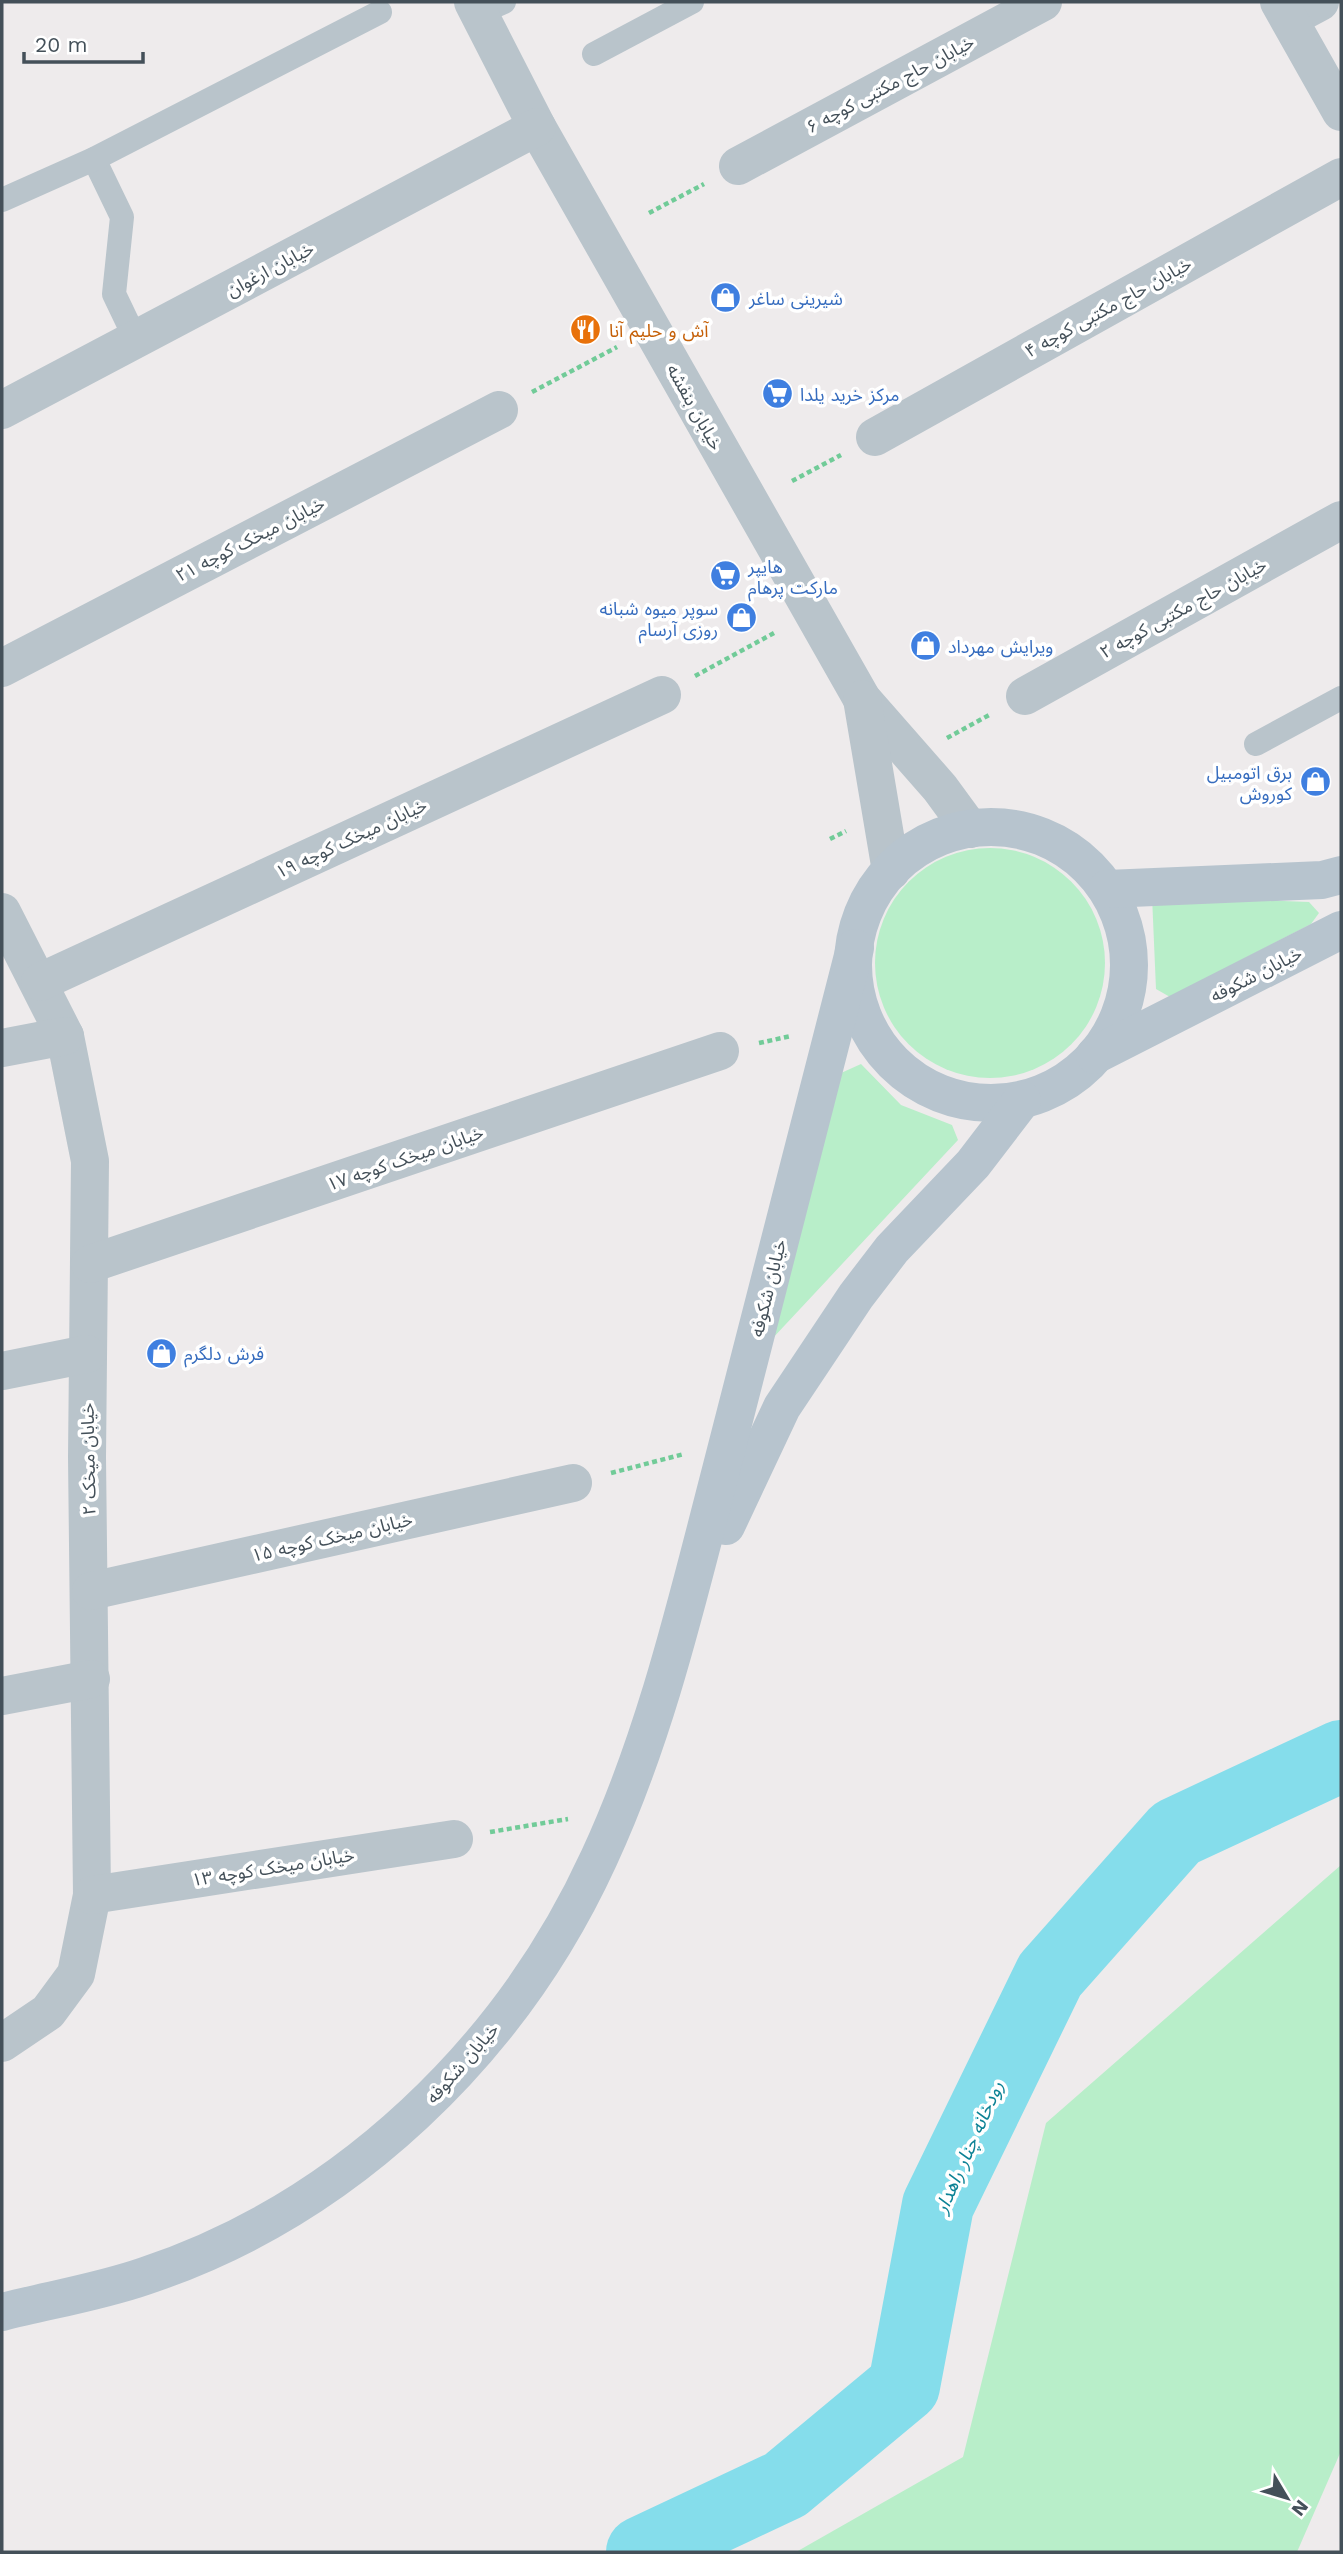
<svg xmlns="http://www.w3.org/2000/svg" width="1343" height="2554" font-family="'Work Sans','Noto Sans Arabic',sans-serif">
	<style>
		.green { fill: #b8eec9 }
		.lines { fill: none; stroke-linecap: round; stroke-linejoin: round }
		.river { stroke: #85ddeb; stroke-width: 72 }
		.path { stroke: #71cb98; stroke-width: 4.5; stroke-dasharray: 5 3.5; stroke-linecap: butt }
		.service { stroke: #b9c4cb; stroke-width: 24 }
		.minor { stroke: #b9c4cb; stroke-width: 38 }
		.tertiary { stroke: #b9c4cb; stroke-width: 38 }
		.secondary { stroke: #b7c4ce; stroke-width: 38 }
		.labels { text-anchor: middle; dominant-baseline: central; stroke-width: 7; stroke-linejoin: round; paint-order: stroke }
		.street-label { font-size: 18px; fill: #445059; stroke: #fff }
		.shop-label { font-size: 18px; fill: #366cbe; stroke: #fff; text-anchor: start }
		.food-label { font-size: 18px; fill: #c56008; stroke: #fff; text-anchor: start }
		.water-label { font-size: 19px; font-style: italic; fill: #0c8295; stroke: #fff }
	</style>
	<rect width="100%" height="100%" fill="#eeebec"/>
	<!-- green -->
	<g class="green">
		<circle cx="990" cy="963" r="115"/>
		<polygon points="1152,896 1309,902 1319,913 1311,924 1170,997 1156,989"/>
		<polygon points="861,1064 901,1105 952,1125 958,1140 771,1340 841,1073"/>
		<polygon points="1341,1865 1341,2451 1297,2552 796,2552 963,2457 1046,2123"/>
	</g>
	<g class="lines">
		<!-- river -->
		<polyline class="river" points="642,2552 785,2485 904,2386 938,2205 1050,1975 1176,1833 1341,1756"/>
		<!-- path -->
		<g class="path">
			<polyline points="649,213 704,184"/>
			<polyline points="532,392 617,347"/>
			<polyline points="792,481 841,455"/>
			<polyline points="695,676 774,633"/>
			<polyline points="947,738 991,714"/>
			<polyline points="830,839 846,831"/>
			<polyline points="759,1043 791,1036"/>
			<polyline points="611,1473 684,1454"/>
			<polyline points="490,1832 568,1819"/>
		</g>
		<!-- service -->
		<g class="service">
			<polyline points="479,13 504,2"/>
			<polyline points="594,54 692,2"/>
			<polyline points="94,159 122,217 114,294 136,340"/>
			<polyline points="2,200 94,159 380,12"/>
			<polyline points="1256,744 1341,698"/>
		</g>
		<!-- minor -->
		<g class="minor">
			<polyline points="1290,18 1320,2"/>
			<polyline points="738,166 1043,2"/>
			<polyline points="875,437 1341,177"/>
			<polyline points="2,668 499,410"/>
			<polyline points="1025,696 1341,520"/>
			<polyline points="2,912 65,1036 90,1161 87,1457 92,1895 76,1974 48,2012 2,2043"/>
			<polyline points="40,982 662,695"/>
			<polyline points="2,1048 65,1036"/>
			<polyline points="90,1264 720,1051"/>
			<polyline points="2,1371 87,1354"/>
			<polyline points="91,1591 573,1483"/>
			<polyline points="2,1696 91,1679"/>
			<polyline points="92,1895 454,1839"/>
		</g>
		<!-- tertiary -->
		<g class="tertiary">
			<polyline points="473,2 537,127 862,699 940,788 970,829"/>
			<polyline points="1279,2 1341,112"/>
			<polyline points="2,410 537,127"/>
			<polyline points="862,699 891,871"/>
		</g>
		<!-- secondary -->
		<g class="secondary">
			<circle cx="991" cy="965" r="138"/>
			<polyline points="1107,889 1322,880 1341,875"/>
			<polyline points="1095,1055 1341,930"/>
			<polyline points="726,1526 782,1407 856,1296 892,1249 973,1164 1022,1100"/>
			<path d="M 2,2312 C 49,2300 99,2292 145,2276 C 346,2209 511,2050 599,1858 C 656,1735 687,1601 721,1470 C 766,1296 810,1122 855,948"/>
		</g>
	</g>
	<!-- icons -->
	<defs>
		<symbol id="shop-disc" viewBox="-11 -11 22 22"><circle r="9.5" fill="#3f7fe0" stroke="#fff"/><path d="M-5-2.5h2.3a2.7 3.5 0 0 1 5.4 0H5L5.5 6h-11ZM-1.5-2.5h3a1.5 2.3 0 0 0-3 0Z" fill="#fff"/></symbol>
		<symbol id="restaurant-disc" viewBox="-11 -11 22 22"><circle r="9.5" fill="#e8710a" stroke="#fff"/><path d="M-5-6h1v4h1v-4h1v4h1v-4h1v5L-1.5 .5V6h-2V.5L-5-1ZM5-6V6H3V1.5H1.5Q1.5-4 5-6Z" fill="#fff"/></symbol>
		<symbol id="supermarket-disc" viewBox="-11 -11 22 22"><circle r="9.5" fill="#3f7fe0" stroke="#fff"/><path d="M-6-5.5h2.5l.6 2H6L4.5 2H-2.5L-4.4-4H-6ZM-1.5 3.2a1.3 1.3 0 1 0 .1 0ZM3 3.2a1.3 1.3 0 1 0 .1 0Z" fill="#fff"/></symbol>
	</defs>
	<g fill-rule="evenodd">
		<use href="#shop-disc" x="708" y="280" width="35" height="35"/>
		<use href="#restaurant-disc" x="568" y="312" width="35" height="35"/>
		<use href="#supermarket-disc" x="760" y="376" width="35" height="35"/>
		<use href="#supermarket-disc" x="708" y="558" width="35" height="35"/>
		<use href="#shop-disc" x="724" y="600" width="35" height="35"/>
		<use href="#shop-disc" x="908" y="628" width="35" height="35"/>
		<use href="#shop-disc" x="1298" y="764" width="35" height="35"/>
		<use href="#shop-disc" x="144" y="1336" width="35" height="35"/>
	</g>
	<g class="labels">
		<!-- street labels -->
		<g class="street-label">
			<text transform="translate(890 84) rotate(-28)">خیابان حاج مکتبی کوچه ۶</text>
			<text transform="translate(270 269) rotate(-28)">خیابان ارغوان</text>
			<text transform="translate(1108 307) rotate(-29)">خیابان حاج مکتبی کوچه ۴</text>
			<text transform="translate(695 407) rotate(61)">خیابان بنفشه</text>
			<text transform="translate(250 539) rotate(-27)">خیابان میخک کوچه ۲۱</text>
			<text transform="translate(1183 608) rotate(-29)">خیابان حاج مکتبی کوچه ۲</text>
			<text transform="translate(351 838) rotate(-25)">خیابان میخک کوچه ۱۹</text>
			<text transform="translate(1256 974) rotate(-27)">خیابان شکوفه</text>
			<text transform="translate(405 1158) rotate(-19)">خیابان میخک کوچه ۱۷</text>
			<text transform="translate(768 1288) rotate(-76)">خیابان شکوفه</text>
			<text transform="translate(88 1459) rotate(-91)">خیابان میخک ۲</text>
			<text transform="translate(332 1537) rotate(-13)">خیابان میخک کوچه ۱۵</text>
			<text transform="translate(273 1867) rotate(-9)">خیابان میخک کوچه ۱۳</text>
			<text transform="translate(462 2063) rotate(-49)">خیابان شکوفه</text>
		</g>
		<!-- shop labels -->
		<g class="shop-label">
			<text x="749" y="298">شیرینی ساغر</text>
			<text x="800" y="394">مرکز خرید یلدا</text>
			<text x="748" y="566">هایپر<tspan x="748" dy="21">مارکت پرهام</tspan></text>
			<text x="718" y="608" text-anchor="end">سوپر میوه شبانه<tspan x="718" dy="21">روزی آرسام</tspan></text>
			<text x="948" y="646">ویرایش مهرداد</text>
			<text x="1292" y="772" text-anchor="end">برق اتومبیل<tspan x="1292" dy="21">کوروش</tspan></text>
			<text x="184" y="1353">فرش دلگرم</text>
		</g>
		<!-- food labels -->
		<g class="food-label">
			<text x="609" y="330">آش و حلیم آنا</text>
		</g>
		<!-- water labels -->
		<g class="water-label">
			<text transform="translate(969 2147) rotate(-66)">رودخانه چنار راهدار</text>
		</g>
	</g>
	<!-- border -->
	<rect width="1343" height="2554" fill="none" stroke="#445059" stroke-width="7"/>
	<!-- north arrow -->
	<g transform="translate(1287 2498) rotate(128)" stroke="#ffffff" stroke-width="5" paint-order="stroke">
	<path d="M0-5L12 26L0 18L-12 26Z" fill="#445059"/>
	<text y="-10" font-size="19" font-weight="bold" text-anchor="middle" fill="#445059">N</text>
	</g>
	<!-- scale -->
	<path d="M24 52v10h119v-10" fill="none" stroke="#445059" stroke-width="3.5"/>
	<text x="35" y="52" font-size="21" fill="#445059" stroke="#ffffff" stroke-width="5" paint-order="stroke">20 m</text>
</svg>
